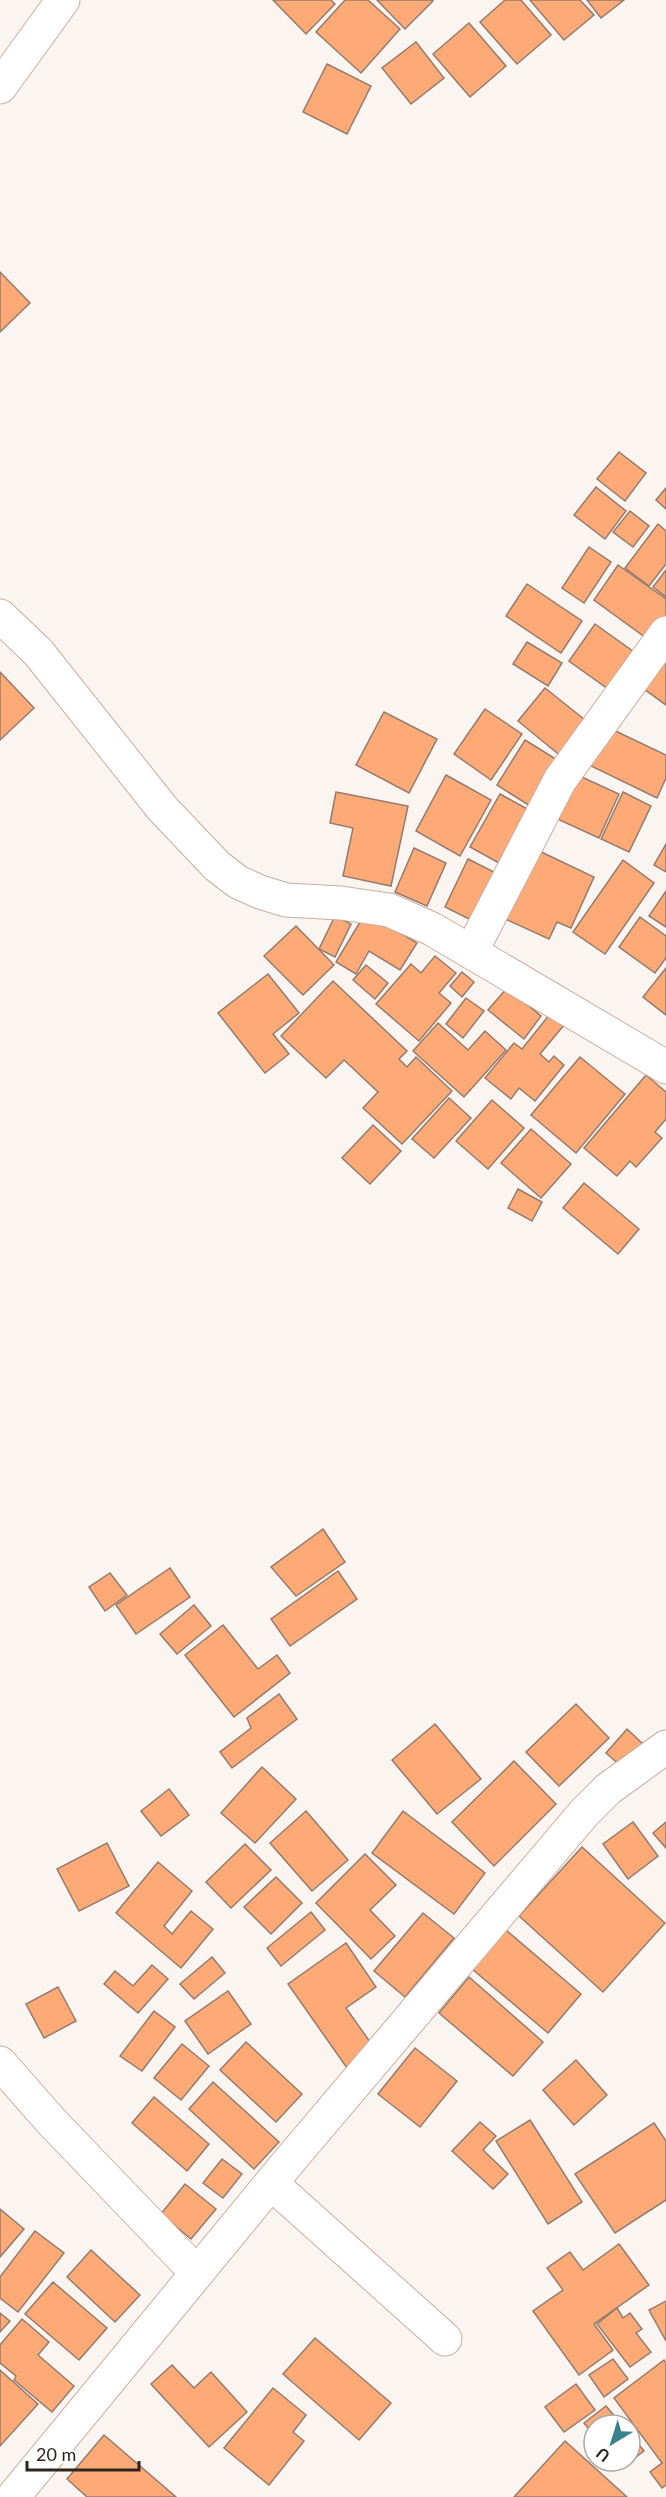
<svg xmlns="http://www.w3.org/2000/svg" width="666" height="2497" font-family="Lato,sans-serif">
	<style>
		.building { fill: #feaa77; stroke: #957b6c; stroke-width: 1.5 }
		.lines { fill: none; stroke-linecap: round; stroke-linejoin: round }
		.street-casing { stroke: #c9ad9d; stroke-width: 35 }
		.street { stroke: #fff; stroke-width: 33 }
	</style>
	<rect width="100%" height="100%" fill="#fbf5f2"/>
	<!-- building -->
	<g class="building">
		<polygon points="273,0 331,0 335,4 306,34"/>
		<polygon points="345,0 368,0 400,29 361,73 316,32"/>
		<polygon points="377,0 431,0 433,1 405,29"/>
		<polygon points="505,0 521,0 551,35 517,64 480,22"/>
		<polygon points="530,0 580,0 594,15 564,40"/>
		<polygon points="587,0 624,0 601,18"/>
		<polygon points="469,23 506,66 470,97 433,54"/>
		<polygon points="416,42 444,78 411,104 382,68"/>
		<polygon points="327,64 371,86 347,134 303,112"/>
		<polygon points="0,272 30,303 0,332"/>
		<polygon points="619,452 646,473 625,501 597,479"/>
		<polygon points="596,487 626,511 605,539 574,515"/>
		<polygon points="666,488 666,509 656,500"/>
		<polygon points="630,511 649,526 633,547 613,532"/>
		<polygon points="658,524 666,531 666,564 649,586 625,568"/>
		<polygon points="589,547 611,562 584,603 562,588"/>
		<polygon points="618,565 666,599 666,624 653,643 594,600"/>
		<polygon points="666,570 666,597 653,587"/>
		<polygon points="527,584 582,621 561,653 506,616"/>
		<polygon points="595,624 641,657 615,694 569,661"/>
		<polygon points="527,642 562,663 548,686 513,664"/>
		<polygon points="666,659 666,705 644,689"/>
		<polygon points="0,672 34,708 0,740"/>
		<polygon points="545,688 589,723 562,757 518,721"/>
		<polygon points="485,709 522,734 491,780 454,754"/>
		<polygon points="384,712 437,739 409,793 356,765"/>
		<polygon points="607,727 666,755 666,778 657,798 589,765"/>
		<polygon points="525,740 559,761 530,806 497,785"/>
		<polygon points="573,773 619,794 599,838 553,817"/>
		<polygon points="446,775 491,800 460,856 416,831"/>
		<polygon points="336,792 408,806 391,886 343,876 353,828 330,823"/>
		<polygon points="623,792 651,806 629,852 601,839"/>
		<polygon points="500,794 538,815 508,868 470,847"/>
		<polygon points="666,844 666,872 654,865"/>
		<polygon points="414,848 446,863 427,906 395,892"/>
		<polygon points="535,849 594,877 571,928 557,922 549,939 503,918"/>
		<polygon points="468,859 502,876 479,924 445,907"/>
		<polygon points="623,860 654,883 605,954 573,932"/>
		<polygon points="666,891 666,927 649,916"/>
		<polygon points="366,912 417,943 400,970 369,951 356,974 336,962"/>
		<polygon points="335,916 351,924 335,957 319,949"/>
		<polygon points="640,917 666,936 666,958 655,973 619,947"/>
		<polygon points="296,926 334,965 303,995 264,956"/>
		<polygon points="435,956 456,973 439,993 451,1003 419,1041 376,1004 411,964 421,973"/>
		<polygon points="366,965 388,983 375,999 353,980"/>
		<polygon points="666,968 666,1015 643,997"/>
		<polygon points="462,972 474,982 462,997 450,986"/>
		<polygon points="268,974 299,1013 273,1034 289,1054 265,1073 218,1013"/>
		<polygon points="333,981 407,1051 399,1059 407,1067 416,1057 452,1091 402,1144 363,1108 378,1092 344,1060 326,1078 281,1036"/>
		<polygon points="507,988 541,1016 524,1039 488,1010"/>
		<polygon points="466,998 484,1011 463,1038 446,1024"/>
		<polygon points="550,1014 564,1025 540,1054 549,1062 554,1056 564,1065 535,1101 519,1088 511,1099 485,1078 514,1043 522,1049"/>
		<polygon points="438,1023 468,1050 485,1031 506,1050 464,1097 413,1051"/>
		<polygon points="580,1057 625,1094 576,1153 531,1115"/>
		<polygon points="646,1075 666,1092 666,1119 655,1132 662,1138 636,1167 630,1161 617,1176 584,1148"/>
		<polygon points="449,1098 471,1118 434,1158 412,1139"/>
		<polygon points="492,1100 524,1128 488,1169 456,1141"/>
		<polygon points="373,1125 401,1151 370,1184 342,1158"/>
		<polygon points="531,1129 571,1164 541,1198 501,1163"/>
		<polygon points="584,1183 639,1229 618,1254 563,1208"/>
		<polygon points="518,1189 542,1202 532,1221 508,1208"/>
		<polygon points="323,1529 345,1562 296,1596 271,1567"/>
		<polygon points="170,1568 190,1597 136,1634 116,1605"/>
		<polygon points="338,1571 357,1599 290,1646 271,1619"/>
		<polygon points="110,1573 127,1595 105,1611 89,1587"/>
		<polygon points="194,1605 211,1626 177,1654 160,1634"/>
		<polygon points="223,1625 258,1669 277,1655 290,1673 234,1717 185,1655"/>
		<polygon points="279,1694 297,1719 232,1768 220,1752 251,1728 247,1718"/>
		<polygon points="576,1704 609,1738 559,1786 526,1752"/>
		<polygon points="435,1724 481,1779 437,1814 392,1760"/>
		<polygon points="627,1729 644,1745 623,1768 606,1753"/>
		<polygon points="514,1761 556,1804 494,1866 452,1822"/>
		<polygon points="262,1767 296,1799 255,1843 221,1813"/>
		<polygon points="169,1789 189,1815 161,1836 141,1811"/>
		<polygon points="306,1811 348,1860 312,1891 270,1843"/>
		<polygon points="403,1811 485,1873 454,1914 372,1853"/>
		<polygon points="633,1822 658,1856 628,1879 603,1844"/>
		<polygon points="666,1822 666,1848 653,1833"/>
		<polygon points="107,1843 129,1886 79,1911 57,1869"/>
		<polygon points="245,1844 271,1870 231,1908 206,1882"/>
		<polygon points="582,1847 665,1923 603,1992 519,1916"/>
		<polygon points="365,1854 396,1885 370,1910 395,1936 371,1959 316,1903"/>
		<polygon points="158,1862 192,1891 164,1926 172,1934 191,1911 213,1929 181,1968 116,1913"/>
		<polygon points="276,1877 302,1903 271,1934 244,1907"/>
		<polygon points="311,1912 325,1930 281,1966 267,1948"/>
		<polygon points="423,1913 454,1938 405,1997 374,1971"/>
		<polygon points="506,1930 581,1994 548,2033 472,1969"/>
		<polygon points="346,1943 376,1987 346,2008 375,2049 347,2068 288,1984"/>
		<polygon points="212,1957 225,1973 194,1999 180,1984"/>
		<polygon points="152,1965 168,1979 138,2013 104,1984 115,1971 133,1986"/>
		<polygon points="469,1977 543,2042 513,2076 439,2013"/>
		<polygon points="58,1987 76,2021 44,2038 26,2004"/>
		<polygon points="228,1991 251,2024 208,2054 185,2021"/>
		<polygon points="154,2011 175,2027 142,2071 120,2056"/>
		<polygon points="246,2042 302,2094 276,2122 220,2070"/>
		<polygon points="182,2044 209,2066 181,2100 154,2078"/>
		<polygon points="415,2048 457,2081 420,2127 378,2094"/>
		<polygon points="576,2060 607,2095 574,2125 543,2090"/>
		<polygon points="213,2082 279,2142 254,2169 189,2109"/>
		<polygon points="154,2097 209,2144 187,2171 132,2123"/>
		<polygon points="530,2120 582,2202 548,2224 496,2141"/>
		<polygon points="480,2122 496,2136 483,2150 508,2174 493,2189 452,2151"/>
		<polygon points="654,2123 666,2141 666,2200 615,2233 575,2174"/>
		<polygon points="222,2159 242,2174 223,2198 203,2183"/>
		<polygon points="185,2184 216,2209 191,2239 161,2214"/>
		<polygon points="0,2209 24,2229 0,2257"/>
		<polygon points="35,2231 64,2253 18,2312 0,2298 0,2277"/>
		<polygon points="619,2244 649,2285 594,2324 613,2350 579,2375 533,2311 563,2290 547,2268 570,2252 583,2270"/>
		<polygon points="91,2250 140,2295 115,2322 67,2277"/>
		<polygon points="53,2282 107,2328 79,2360 25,2314"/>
		<polygon points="666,2301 666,2341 649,2310"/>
		<polygon points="617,2308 623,2318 630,2313 642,2329 636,2333 651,2352 630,2367 597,2324"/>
		<polygon points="0,2313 10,2321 0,2332"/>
		<polygon points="22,2319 49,2342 38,2355 74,2386 52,2412 14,2380 16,2376 0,2363 0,2345"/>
		<polygon points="315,2338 391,2403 359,2440 283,2374"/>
		<polygon points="613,2359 628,2379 604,2397 589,2375"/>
		<polygon points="664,2360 666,2363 666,2485 662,2488 650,2472 662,2463 614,2398"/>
		<polygon points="172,2365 194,2388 211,2372 247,2412 209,2447 151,2384"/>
		<polygon points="0,2370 38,2404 0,2446"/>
		<polygon points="576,2384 595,2410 564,2432 545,2407"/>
		<polygon points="273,2388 306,2415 293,2432 304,2441 269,2485 224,2448"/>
		<polygon points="606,2406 622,2425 594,2425 594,2435 584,2423"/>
		<polygon points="630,2434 644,2451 622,2468 616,2461 630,2461"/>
		<polygon points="104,2435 176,2497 87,2497 67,2479"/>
		<polygon points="565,2441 627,2497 514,2497"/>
	</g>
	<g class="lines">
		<defs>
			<g id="street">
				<polyline points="0,87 63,0"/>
				<polyline points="0,616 38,652 162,808 217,866 238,882 260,892 286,900 341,903 389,910 432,929 666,1067"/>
				<polyline points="471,952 560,780 666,633"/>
				<polyline points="0,2063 51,2121 197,2273"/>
				<polyline points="271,2183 445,2339"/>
				<polyline points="13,2497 285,2166 584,1813 608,1789 666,1747"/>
			</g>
		</defs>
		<!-- street casing -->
		<use href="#street" class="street-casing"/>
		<!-- street -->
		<use href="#street" class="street"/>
	</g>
	<!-- north arrow -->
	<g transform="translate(612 2443) rotate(218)"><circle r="28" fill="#ffffff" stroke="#aca8a5" stroke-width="1.5"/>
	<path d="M0-4.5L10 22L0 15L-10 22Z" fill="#3a8289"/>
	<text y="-9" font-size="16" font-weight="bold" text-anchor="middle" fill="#2f251f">U</text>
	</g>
	<!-- scale -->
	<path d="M27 2461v9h112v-9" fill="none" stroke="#2f251f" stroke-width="3"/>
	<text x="36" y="2461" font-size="18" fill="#2f251f" stroke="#ffffff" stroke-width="4.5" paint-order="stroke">20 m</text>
</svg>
